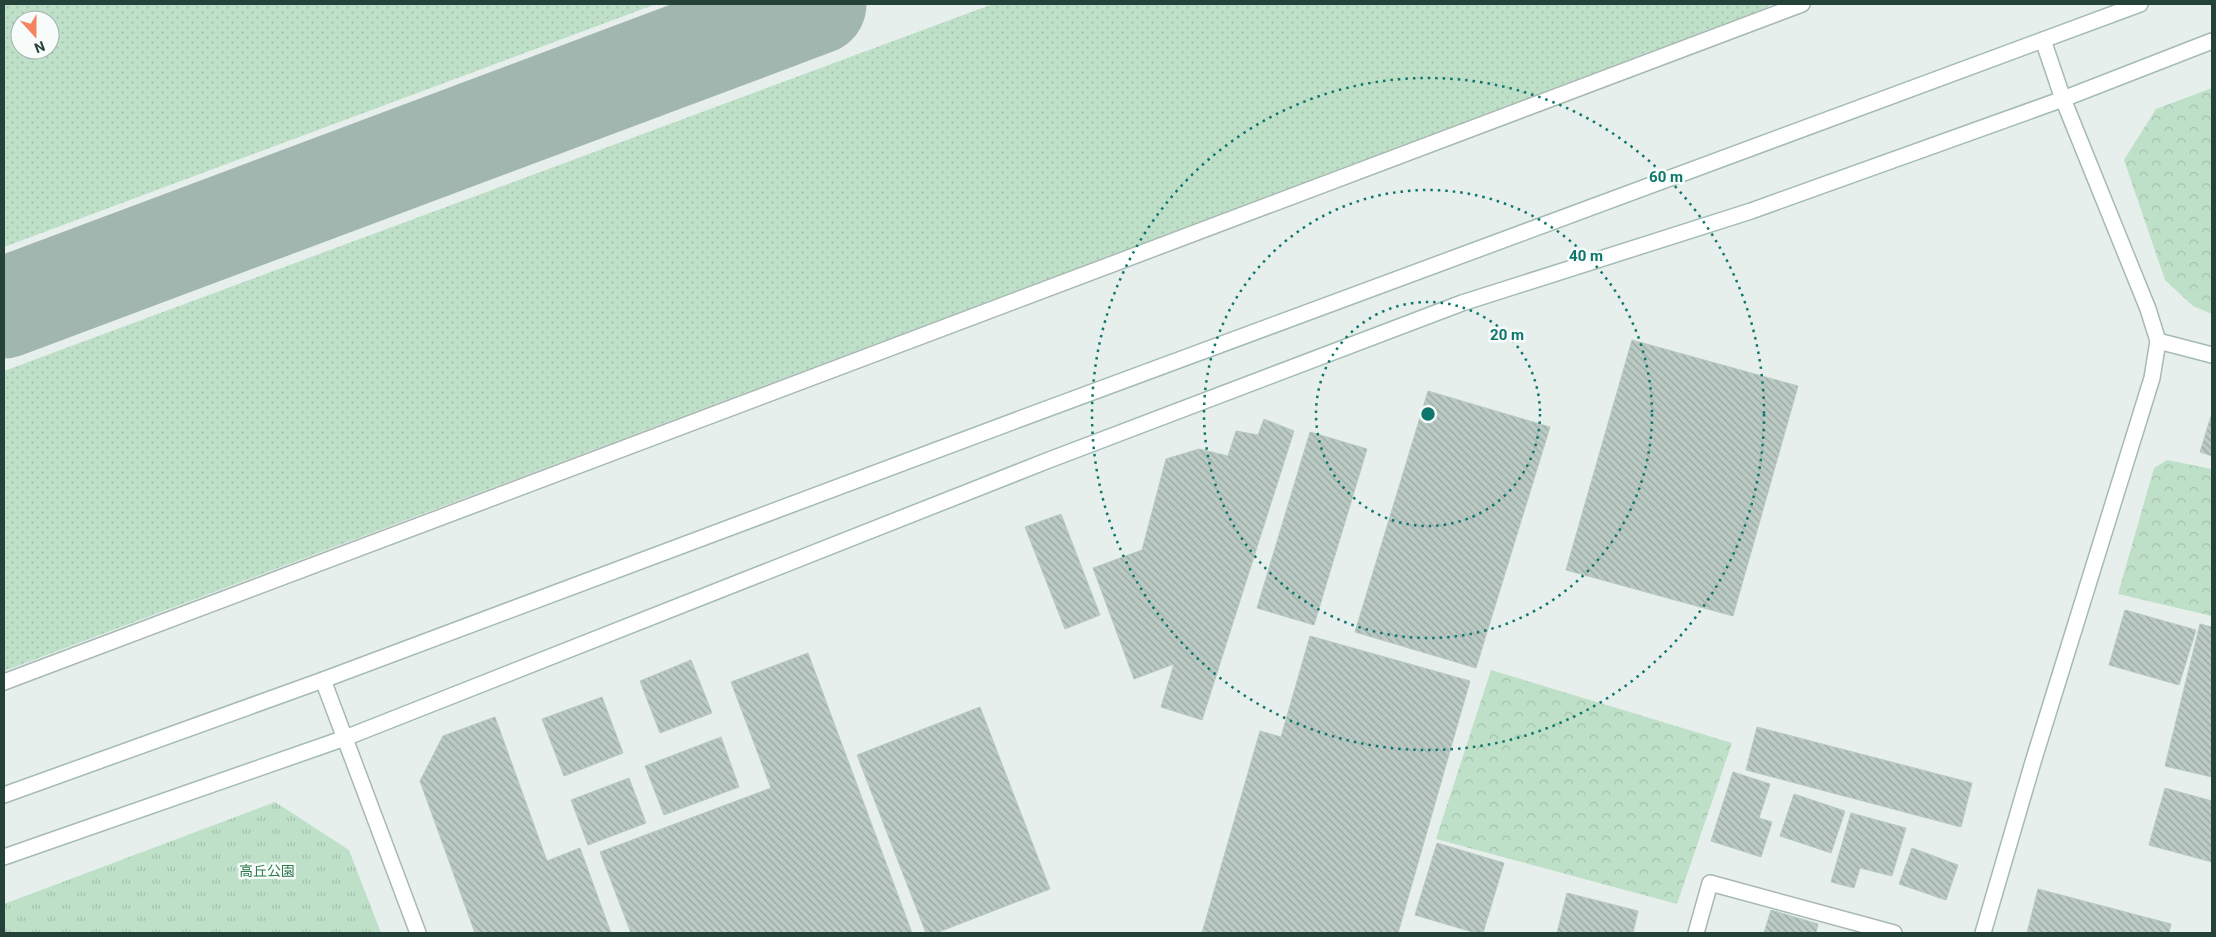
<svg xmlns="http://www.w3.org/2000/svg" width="2216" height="937" font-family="Roboto,'Noto Sans JP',sans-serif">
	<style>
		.grass { fill: url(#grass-dots); fill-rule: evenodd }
		.forest { fill: url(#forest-crowns) }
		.park { fill: url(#park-tufts) }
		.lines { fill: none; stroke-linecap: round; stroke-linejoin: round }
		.taxiway { stroke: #a2b6b0; stroke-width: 101 }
		.building { fill: url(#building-back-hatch); stroke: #b8c9c2 }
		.lane-casing { stroke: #a8b8b2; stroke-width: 18 }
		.street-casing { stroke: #a8b8b2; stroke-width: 18 }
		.secondary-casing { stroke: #a4bbb3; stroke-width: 18 }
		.lane { stroke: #fff; stroke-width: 15 }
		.street { stroke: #fff; stroke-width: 15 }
		.secondary { stroke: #fff; stroke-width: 15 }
		.ring { fill: none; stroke: #0f766e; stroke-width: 2.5; stroke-dasharray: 2.5 5 }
		.labels { text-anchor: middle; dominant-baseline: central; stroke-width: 5; stroke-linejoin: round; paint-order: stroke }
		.park-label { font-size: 14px; fill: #2d7a4b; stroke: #f7fbf9 }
		.centre { fill: #0f766e; stroke: #f7fbf9; stroke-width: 2.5 }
		.ring-label { font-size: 15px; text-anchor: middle; font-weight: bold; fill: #0f766e; stroke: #f7fbf9; stroke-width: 5; stroke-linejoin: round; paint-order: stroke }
	</style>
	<defs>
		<pattern id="grass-dots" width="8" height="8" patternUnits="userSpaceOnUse" patternTransform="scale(1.25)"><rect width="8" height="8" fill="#bfe0c8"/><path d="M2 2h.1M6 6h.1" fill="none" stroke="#a4c1ad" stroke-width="1.8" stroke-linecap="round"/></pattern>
		<pattern id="forest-crowns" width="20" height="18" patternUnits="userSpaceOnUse" patternTransform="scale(1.25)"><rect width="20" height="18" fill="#bfe0c8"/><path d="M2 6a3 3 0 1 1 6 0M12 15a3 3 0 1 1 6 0" fill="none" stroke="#a4c1ad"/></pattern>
		<pattern id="park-tufts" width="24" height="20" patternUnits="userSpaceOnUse" patternTransform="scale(1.25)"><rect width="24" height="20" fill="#bfe0c8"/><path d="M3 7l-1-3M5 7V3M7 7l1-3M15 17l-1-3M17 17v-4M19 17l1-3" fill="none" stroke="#a4c1ad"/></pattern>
		<pattern id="building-back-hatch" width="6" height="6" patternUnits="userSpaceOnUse" patternTransform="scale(1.25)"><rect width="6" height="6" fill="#bbcac4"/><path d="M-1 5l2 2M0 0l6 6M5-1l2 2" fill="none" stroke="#98a6a0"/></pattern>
	</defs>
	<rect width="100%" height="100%" fill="#e6efeb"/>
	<!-- grass -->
	<g class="grass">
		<path d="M 4,4 L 656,4 L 4,247 ZM 20,20 L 50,20 L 50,50 L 20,50 Z"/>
		<polygon points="993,4 1771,4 1764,10 4,671 4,371"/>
	</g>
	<!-- forest -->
	<g class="forest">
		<polygon points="2212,88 2212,314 2193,306 2165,280 2124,160 2156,109"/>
		<polygon points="2167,460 2212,469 2212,616 2118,594 2154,468"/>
		<polygon points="1491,670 1732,743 1677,904 1436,839"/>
	</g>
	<!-- park -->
	<polygon class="park" points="275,802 349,850 381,933 4,933 4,904"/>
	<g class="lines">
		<!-- taxiway -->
		<polyline class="taxiway" points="4,308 816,4"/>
	</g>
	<!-- building -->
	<g class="building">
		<polygon points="1632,340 1798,386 1733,616 1566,570"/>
		<polygon points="1428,391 1550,427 1476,668 1355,632"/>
		<polygon points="2212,413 2212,456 2200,452"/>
		<polygon points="1264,419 1294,431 1202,720 1161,707 1174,664 1134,679 1093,568 1142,550 1166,459 1199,449 1228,456 1236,431 1258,435"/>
		<polygon points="1310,432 1367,449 1314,625 1257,608"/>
		<polygon points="1061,514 1100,615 1065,629 1025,527"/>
		<polygon points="2125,610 2196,630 2179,685 2109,665"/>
		<polygon points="2200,624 2212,627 2212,777 2165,766"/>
		<polygon points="1310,636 1470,681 1398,933 1202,933 1260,731 1281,737"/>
		<polygon points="808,653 912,933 631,933 600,852 771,788 731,682"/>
		<polygon points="691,660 712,713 660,733 640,681"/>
		<polygon points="602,697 623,753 564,776 542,719"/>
		<polygon points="980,707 1050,889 936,933 926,933 857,755"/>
		<polygon points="495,717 547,861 580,848 611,933 475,933 420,781 443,736"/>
		<polygon points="1757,727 1972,783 1961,827 1746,770"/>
		<polygon points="721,737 739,787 664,815 645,766"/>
		<polygon points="1733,772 1770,784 1759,818 1772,822 1761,857 1711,841"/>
		<polygon points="629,778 646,823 588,845 571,800"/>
		<polygon points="2165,788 2212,801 2212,862 2149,845"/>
		<polygon points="1794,794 1845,811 1831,853 1780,836"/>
		<polygon points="1851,813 1906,828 1892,876 1860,868 1854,888 1831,882"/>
		<polygon points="1437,843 1504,863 1483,933 1476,933 1415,915"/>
		<polygon points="1912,848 1958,865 1946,900 1899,884"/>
		<polygon points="2038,889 2171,924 2169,933 2027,933"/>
		<polygon points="1567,893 1638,911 1633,933 1557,933"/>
		<polygon points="1771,910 1818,924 1816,933 1764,933"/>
	</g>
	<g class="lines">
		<defs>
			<polyline id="lane" points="4,682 1802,4"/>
			<g id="street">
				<polyline points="323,680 418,933"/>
				<polyline points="1696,933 1710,883 1894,933"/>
			</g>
			<g id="secondary">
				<polyline points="2158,341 2212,355"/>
				<polyline points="4,795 323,680 1017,420 2140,4"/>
				<polyline points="4,857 345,738 1049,460 1462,303 1751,211 2063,99 2212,41"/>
				<polyline points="1983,933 2033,762 2152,378 2158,341 2148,309 2063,99 2043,40"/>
			</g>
		</defs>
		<!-- lane casing -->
		<use href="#lane" class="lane-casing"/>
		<!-- street casing -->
		<use href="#street" class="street-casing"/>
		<!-- secondary casing -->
		<use href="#secondary" class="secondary-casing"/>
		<!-- lane -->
		<use href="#lane" class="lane"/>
		<!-- street -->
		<use href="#street" class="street"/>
		<!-- secondary -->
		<use href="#secondary" class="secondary"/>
	</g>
	<!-- distance rings -->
	<g class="ring">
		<circle cx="1428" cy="414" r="112"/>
		<circle cx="1428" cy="414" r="224"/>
		<circle cx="1428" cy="414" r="336"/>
	</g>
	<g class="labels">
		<!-- park labels -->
		<g class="park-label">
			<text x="267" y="871">高丘公園</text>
		</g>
	</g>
	<circle cx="1428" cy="414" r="8" class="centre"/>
	<g class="ring-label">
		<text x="1666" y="182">60 m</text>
		<text x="1586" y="261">40 m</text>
		<text x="1507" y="340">20 m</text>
	</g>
	<!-- border -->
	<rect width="2216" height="937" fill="none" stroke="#24423a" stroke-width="10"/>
	<!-- north arrow -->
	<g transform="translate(35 35) rotate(159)"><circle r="24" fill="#f7fbf9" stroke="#a3b1ad"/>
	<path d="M0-4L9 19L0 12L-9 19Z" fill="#f4845f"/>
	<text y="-8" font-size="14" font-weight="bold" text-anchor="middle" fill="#24423a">N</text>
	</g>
</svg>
